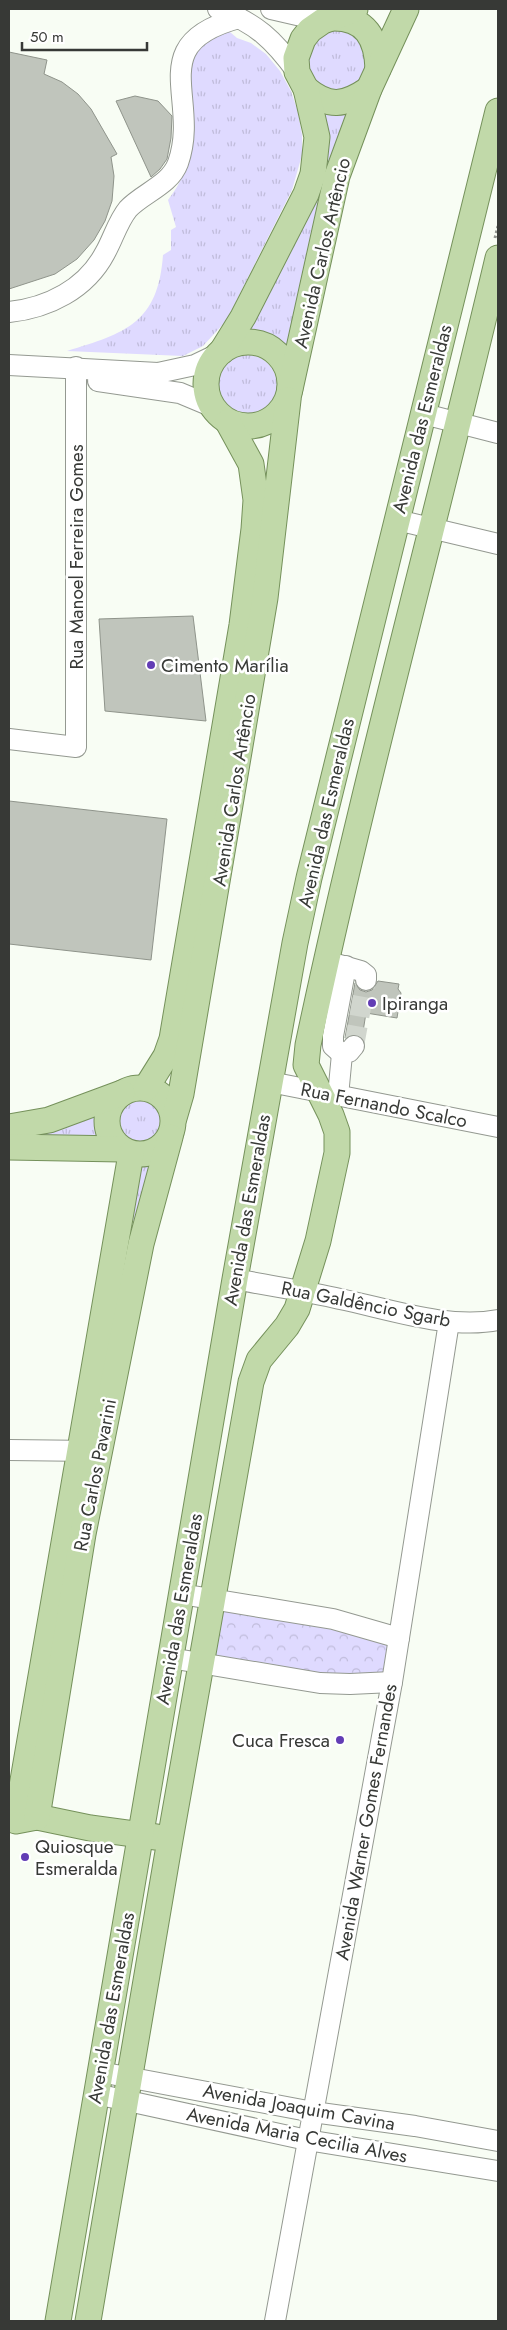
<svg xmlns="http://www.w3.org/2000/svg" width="507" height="2330" font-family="Jost,sans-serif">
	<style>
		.grass { fill: url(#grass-tufts) }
		.park { fill: url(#park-crowns) }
		.building { fill: #c0c5bc; stroke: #8f948b }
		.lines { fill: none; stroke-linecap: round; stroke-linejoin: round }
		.minor-tunnel { stroke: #d1d6ce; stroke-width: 20; stroke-dasharray: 20 10; stroke-linecap: butt }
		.minor-casing { stroke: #949991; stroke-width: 22 }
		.major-casing { stroke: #75915b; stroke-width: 27 }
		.path { stroke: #90948e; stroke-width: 3; stroke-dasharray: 2.5 2.5; stroke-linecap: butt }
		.minor { stroke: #fff; stroke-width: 20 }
		.major { stroke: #c1d9a9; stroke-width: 25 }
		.poi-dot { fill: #623db5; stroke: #fff; stroke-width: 2 }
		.labels { text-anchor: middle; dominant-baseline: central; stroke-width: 5; stroke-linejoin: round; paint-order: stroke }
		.street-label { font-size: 19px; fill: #373936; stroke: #fff }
		.poi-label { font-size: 19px; fill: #373936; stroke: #fff; text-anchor: start }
	</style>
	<defs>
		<pattern id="grass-tufts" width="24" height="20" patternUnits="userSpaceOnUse" patternTransform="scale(1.25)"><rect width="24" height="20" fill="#dfdaff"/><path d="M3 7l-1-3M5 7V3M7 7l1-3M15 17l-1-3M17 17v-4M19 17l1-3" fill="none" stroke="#c0bcdb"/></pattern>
		<pattern id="park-crowns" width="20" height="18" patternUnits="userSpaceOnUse" patternTransform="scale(1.25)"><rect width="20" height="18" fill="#dfdaff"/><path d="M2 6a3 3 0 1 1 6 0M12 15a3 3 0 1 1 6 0" fill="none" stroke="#c0bcdb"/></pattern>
	</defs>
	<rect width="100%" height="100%" fill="#f8fdf4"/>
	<!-- grass -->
	<g class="grass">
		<path d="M 328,29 L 350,30 L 367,45 L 365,77 L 340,93 C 312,86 308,80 306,52 Z"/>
		<path d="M 219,31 L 230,32 L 237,38 L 251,43 L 266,54 L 280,71 L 291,91 L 298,112 L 302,135 L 302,155 L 292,190 L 226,321 L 203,346 L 183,356 L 67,351 C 126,333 158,323 163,255 L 171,250 L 171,230 L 176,227 L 168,200 C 197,163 191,135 190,91 C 190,82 188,69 190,61 C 194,47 208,39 219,31 Z"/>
		<path d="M 323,113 L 339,115 L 349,114 L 288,355 C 276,341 265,335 247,332 Z"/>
		<circle cx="247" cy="385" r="30"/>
		<circle cx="140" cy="1121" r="20"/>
		<polygon points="101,1111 98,1119 101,1139 9,1138"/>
		<polygon points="140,1164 150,1164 137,1221 130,1220"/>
	</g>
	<!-- park -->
	<polygon class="park" points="213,1599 399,1638 392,1682 200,1665"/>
	<!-- building -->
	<g class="building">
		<polygon points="9,52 47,60 44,74 62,82 78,94 91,109 117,154 111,157 114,176 112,201 105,221 94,240 77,259 55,274 9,289"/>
		<polygon points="135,96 158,101 172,116 171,138 167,159 160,169 151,177 116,101"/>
		<polygon points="193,616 206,721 105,711 99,619"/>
		<polygon points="9,801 167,819 151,960 9,944"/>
		<polygon points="378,981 399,984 398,989 401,993 397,1018 366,1013 362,1038 356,1034 345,1038 355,983 360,990 366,992 372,990"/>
	</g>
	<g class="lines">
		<!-- minor-tunnel -->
		<polyline class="minor-tunnel" points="354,1046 366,980"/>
		<defs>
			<g id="minor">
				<path d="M 218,9 C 256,23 274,40 297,72"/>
				<polyline points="271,9 323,21"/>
				<path d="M 9,312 C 48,308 86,289 105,253 C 113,239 118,221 128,209 C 143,193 170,185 178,163 C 201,98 142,44 239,18"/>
				<polyline points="9,365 158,373 195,365 220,353"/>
				<polyline points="98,381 180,393 211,406"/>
				<polyline points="424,414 498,433"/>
				<polyline points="397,520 498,544"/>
				<polyline points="9,739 76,747 76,367"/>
				<polyline points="333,963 361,971 366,975 366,980"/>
				<polyline points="342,1054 333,1046 333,1036 346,966"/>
				<polyline points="270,1082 498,1127"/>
				<polyline points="338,1096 342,1054 349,1052 354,1046"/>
				<path d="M 235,1279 C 270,1286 305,1291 340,1299 C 389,1309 449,1330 498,1320"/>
				<polyline points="9,1450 93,1451"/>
				<polyline points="181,1594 333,1619 399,1638"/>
				<polyline points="170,1658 320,1683 350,1684 392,1682"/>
				<polyline points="100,2072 313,2112 415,2126 498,2141"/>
				<polyline points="96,2094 307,2140 498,2171"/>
				<polyline points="275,2321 392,1682 449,1322"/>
			</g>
			<g id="major">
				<path d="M 332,18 C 366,17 377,39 378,69"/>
				<path d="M 306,89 C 329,108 344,106 369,89"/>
				<circle cx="248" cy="384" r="42"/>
				<polyline points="222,351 243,317 306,194 313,174 317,137 306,89 297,72 296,58 303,39 310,30 323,21 355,9"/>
				<polyline points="290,389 337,176 369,89 406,9"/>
				<circle cx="140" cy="1121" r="33"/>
				<polyline points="146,1088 166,1056 172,1039 242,625 254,529 256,500 251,464 228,422"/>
				<polyline points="174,1118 181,1094 265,598 288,400"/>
				<polyline points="9,1127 49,1120 122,1093"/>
				<polyline points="9,1147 121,1149"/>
				<polyline points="131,1154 16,1821 37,1817 90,1828 156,1837"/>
				<polyline points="37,1817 83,1534 141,1244 170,1137"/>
				<polyline points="58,2321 235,1279 295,943 309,878 498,111"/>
				<path d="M 88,2321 L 170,1840 L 251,1382 L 259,1360 L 287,1326 L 297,1309 L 318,1241 L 337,1153 L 337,1132 L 331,1115 L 306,1065 L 308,1045 C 364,781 436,521 498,258"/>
			</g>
		</defs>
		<!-- minor casing -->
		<use href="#minor" class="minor-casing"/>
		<!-- major casing -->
		<use href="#major" class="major-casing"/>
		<!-- path -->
		<polyline class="path" points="495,238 498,226"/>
		<!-- minor -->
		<use href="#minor" class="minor"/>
		<!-- major -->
		<use href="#major" class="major"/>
	</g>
	<!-- markers -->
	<g class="poi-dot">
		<circle cx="151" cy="665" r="5"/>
		<circle cx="372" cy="1003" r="5"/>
		<circle cx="340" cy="1740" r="5"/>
		<circle cx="25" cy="1857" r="5"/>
	</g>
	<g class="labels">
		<!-- street labels -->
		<g class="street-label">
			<text transform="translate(322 253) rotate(-77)">Avenida Carlos Artêncio</text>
			<text transform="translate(422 419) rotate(-76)">Avenida das Esmeraldas</text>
			<text transform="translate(76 557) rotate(-90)">Rua Manoel Ferreira Gomes</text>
			<text transform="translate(234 790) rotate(-81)">Avenida Carlos Artêncio</text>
			<text transform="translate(326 813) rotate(-77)">Avenida das Esmeraldas</text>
			<text transform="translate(384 1105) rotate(11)">Rua Fernando Scalco</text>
			<text transform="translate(247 1210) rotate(-80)">Avenida das Esmeraldas</text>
			<text transform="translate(366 1304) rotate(11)">Rua Galdêncio Sgarb</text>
			<text transform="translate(95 1475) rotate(-79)">Rua Carlos Pavarini</text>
			<text transform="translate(179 1609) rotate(-80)">Avenida das Esmeraldas</text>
			<text transform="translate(366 1822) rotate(-80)">Avenida Warner Gomes Fernandes</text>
			<text transform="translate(111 2008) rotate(-80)">Avenida das Esmeraldas</text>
			<text transform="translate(299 2107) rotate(10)">Avenida Joaquim Cavina</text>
			<text transform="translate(297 2135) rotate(11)">Avenida Maria Cecilia Alves</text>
		</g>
		<!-- poi labels -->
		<g class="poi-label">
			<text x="161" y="665">Cimento Marília</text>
			<text x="382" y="1003">Ipiranga</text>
			<text x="330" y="1740" text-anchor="end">Cuca Fresca</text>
			<text x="35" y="1846">Quiosque<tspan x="35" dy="22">Esmeralda</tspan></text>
		</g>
	</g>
	<!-- border -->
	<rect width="507" height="2330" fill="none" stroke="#373936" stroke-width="20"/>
	<!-- scale -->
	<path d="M22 42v8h125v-8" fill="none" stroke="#373936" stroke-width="2.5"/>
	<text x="30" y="42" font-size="15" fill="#373936" stroke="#ffffff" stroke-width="4" paint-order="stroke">50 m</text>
</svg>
